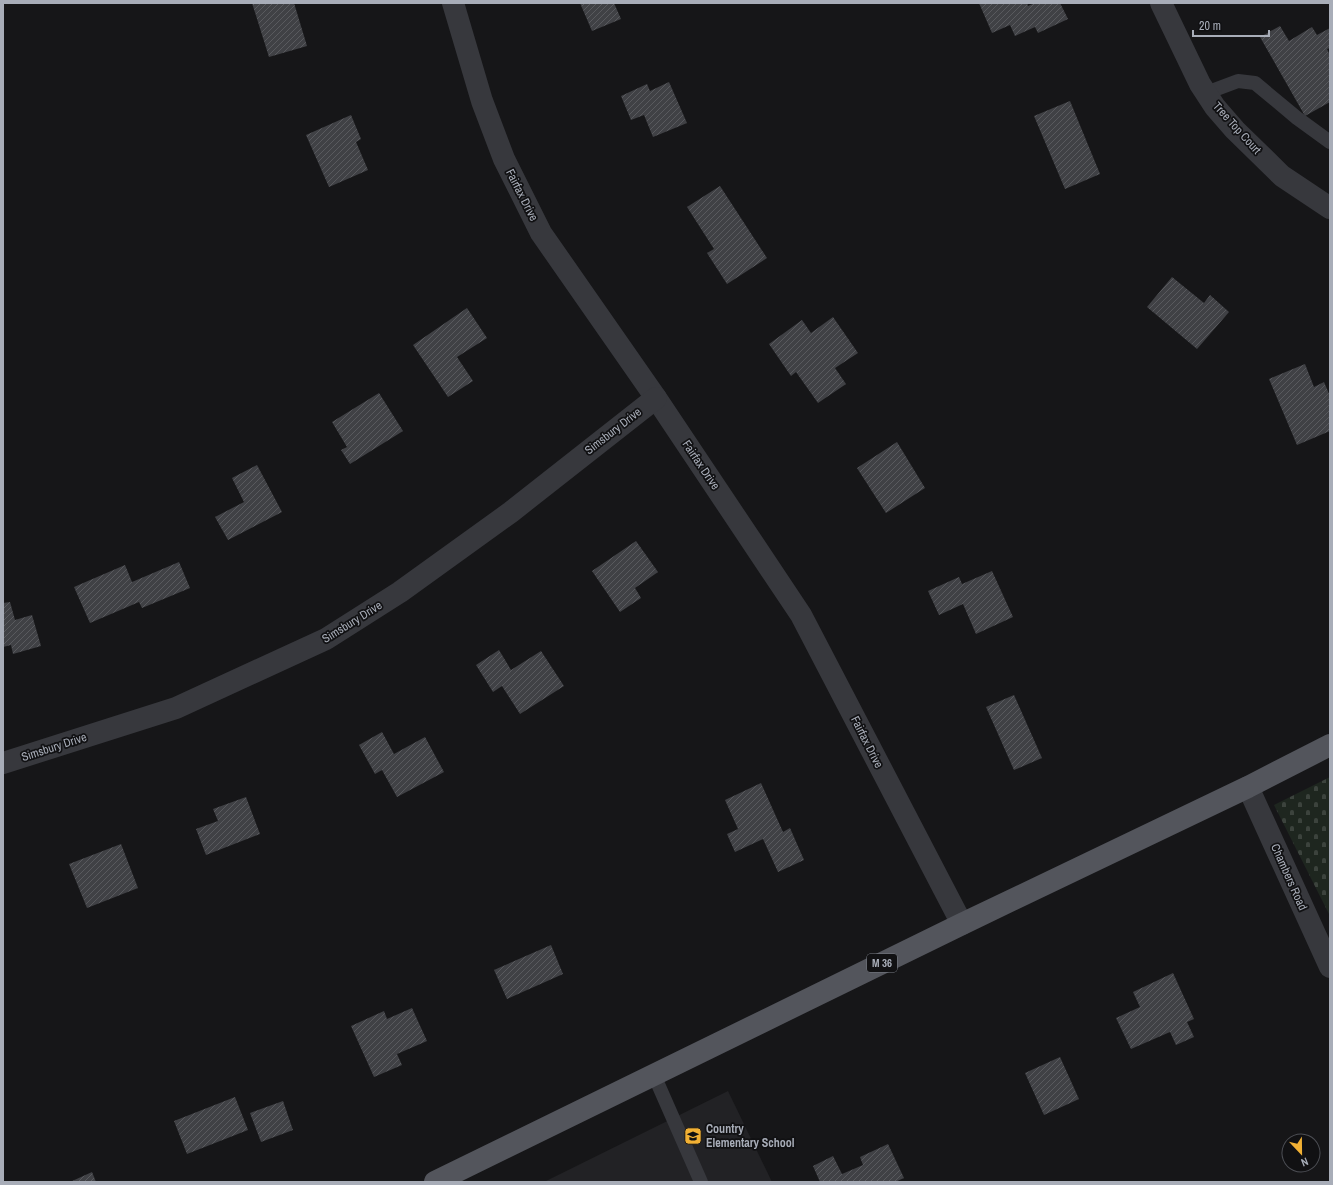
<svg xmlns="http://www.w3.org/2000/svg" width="1333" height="1185" font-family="'Archivo Narrow',sans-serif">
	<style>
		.built { fill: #222225 }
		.cemetery { fill: url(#cemetery-stones) }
		.building { fill: url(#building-hatch) }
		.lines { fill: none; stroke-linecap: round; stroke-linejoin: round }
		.service { stroke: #37383d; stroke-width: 14 }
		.minor { stroke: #37383d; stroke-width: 22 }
		.primary { stroke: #53555c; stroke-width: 22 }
		.labels { text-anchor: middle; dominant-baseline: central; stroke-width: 3.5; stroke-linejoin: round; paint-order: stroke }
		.shield { fill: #111113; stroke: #7b7e86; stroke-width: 1 }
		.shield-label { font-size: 11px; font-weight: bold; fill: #a8adb8 }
		.street-label { font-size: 12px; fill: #a8adb8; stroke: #111113 }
		.poi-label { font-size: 12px; font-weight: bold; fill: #a8adb8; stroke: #111113; text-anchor: start }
	</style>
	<defs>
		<pattern id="cemetery-stones" width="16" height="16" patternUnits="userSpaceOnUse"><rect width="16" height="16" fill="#1e261f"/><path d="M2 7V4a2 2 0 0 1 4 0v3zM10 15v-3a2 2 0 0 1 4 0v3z" fill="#3c433d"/></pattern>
		<pattern id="building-hatch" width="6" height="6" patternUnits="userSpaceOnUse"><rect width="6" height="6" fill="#404145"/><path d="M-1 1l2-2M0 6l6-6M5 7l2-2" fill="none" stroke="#595a5e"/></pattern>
	</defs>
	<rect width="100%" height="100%" fill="#161618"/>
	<!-- built -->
	<polygon class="built" points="728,1091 772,1182 544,1182"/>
	<!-- cemetery -->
	<polygon class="cemetery" points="1330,777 1330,916 1274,805"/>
	<!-- building -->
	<g class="building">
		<polygon points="252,3 294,3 307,46 269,57"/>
		<polygon points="580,3 614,3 621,19 592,31"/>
		<polygon points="979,3 1027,3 1028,6 1035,3 1060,3 1068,19 1038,33 1035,27 1015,36 1010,25 992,33"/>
		<polygon points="1280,26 1289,41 1312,27 1317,35 1330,28 1330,48 1327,49 1330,55 1330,102 1305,116 1260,37"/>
		<polygon points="669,82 687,123 653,137 644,115 631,120 621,96 647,84 650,91"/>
		<polygon points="1070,101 1100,174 1065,189 1034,116"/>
		<polygon points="351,115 361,139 356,142 368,170 329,187 306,135"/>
		<polygon points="720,186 767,258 727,284 707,253 714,249 687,207"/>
		<polygon points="1172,277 1204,303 1210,295 1229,312 1197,349 1147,307"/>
		<polygon points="467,308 487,338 457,357 473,381 448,397 413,345"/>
		<polygon points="833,317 858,353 835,368 846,384 818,403 796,372 791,376 769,344 802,320 811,333"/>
		<polygon points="1305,364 1314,387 1324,382 1330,396 1330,431 1297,445 1269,379"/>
		<polygon points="379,393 403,431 350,464 341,450 347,447 332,422"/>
		<polygon points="897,442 925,488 886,513 857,468"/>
		<polygon points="257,465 282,512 228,540 215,517 244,502 232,478"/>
		<polygon points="636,541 658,572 635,588 641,598 620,612 592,571"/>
		<polygon points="179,562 190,588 142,608 139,602 90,623 74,587 125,565 132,582"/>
		<polygon points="992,571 1013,617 976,634 963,604 939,615 928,591 959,577 962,584"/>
		<polygon points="10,602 15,620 32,615 41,646 13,654 11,645 3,647 3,603"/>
		<polygon points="499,650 511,670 541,651 564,686 520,714 502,686 493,692 476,665"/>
		<polygon points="1014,695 1042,758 1014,770 986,707"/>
		<polygon points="382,732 394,754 425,737 444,772 397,797 382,770 375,774 359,745"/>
		<polygon points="761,783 783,832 790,828 804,860 778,872 763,839 735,852 727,834 738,829 725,800"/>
		<polygon points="246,797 260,834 206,855 196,829 218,821 213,809"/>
		<polygon points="121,844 138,888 87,908 69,864"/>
		<polygon points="551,945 563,974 507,999 494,970"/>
		<polygon points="1173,973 1194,1019 1187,1022 1194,1037 1176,1045 1170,1032 1131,1049 1116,1018 1140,1007 1133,992"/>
		<polygon points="412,1008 427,1041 397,1054 402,1065 374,1077 351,1026 384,1011 387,1019"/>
		<polygon points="1060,1057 1079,1099 1044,1115 1025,1073"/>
		<polygon points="235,1097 248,1130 187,1154 174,1121"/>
		<polygon points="283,1101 293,1130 261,1142 250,1113"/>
		<polygon points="888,1144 904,1178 895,1182 820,1182 813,1166 833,1156 842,1174 863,1165 860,1157"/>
		<polygon points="92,1172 96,1182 70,1182"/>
	</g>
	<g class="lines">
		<!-- service -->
		<g class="service">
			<polyline points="1206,93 1238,81 1255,83 1297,118 1330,142"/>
			<polyline points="654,1075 701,1182"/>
		</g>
		<!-- minor -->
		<g class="minor">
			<polyline points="453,3 482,101 504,159 541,233 656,398 801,615 962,924"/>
			<polyline points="1161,3 1200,84 1215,107 1235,130 1282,176 1330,208"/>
			<polyline points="3,763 176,708 326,639 400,592 511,512 656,398"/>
			<polyline points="1248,787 1330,967"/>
		</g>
		<!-- primary -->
		<polyline class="primary" points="435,1182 962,924 1248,787 1330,745"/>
	</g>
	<!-- icons -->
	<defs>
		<symbol id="school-square" viewBox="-11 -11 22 22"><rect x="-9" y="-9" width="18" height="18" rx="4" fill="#f2b134" stroke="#111113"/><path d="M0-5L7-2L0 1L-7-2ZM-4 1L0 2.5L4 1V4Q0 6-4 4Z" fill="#111"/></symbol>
	</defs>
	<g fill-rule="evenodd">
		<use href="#school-square" x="683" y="1126" width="20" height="20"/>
	</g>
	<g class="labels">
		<!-- shield labels -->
		<rect class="shield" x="867" y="954" width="30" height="18" rx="3"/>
		<g class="shield-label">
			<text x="882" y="963">M 36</text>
		</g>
		<!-- street labels -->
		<g class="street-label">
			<text transform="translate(1237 128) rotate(48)">Tree Top Court</text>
			<text transform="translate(522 195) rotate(63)">Fairfax Drive</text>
			<text transform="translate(613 431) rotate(-38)">Simsbury Drive</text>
			<text transform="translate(701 465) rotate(56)">Fairfax Drive</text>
			<text transform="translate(352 622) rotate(-32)">Simsbury Drive</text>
			<text transform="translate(867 742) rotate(63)">Fairfax Drive</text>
			<text transform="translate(54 747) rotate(-18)">Simsbury Drive</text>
			<text transform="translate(1289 877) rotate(66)">Chambers Road</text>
		</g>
		<!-- poi labels -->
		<g class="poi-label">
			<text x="706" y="1129">Country<tspan x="706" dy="14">Elementary School</tspan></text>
		</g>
	</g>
	<!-- border -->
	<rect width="1333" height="1185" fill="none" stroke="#a8adb8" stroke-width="8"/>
	<!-- north arrow -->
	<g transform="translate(1301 1153) rotate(158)"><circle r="19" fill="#111113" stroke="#4d4f55"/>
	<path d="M0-3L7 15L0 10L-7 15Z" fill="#f2b134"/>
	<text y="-6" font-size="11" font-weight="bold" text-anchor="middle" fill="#a8adb8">N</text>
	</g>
	<!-- scale -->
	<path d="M1193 30v6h76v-6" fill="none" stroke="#a8adb8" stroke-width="2"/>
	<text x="1199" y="30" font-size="12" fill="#a8adb8" stroke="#111113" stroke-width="3" paint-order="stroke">20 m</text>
</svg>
